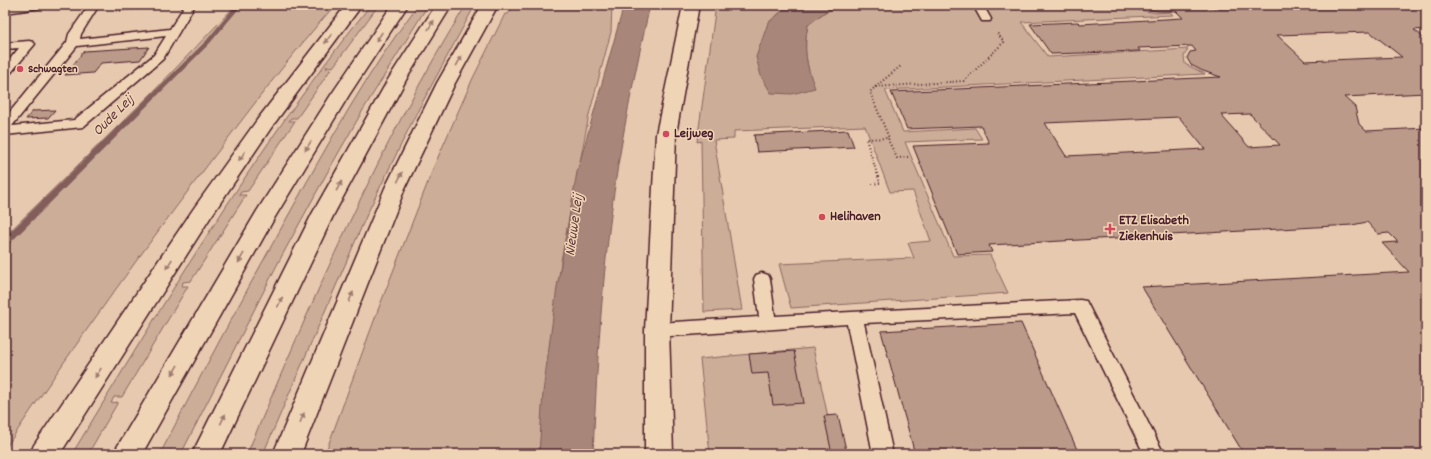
<svg xmlns="http://www.w3.org/2000/svg" width="1431" height="459" font-family="Dekko,sans-serif">
	<style>
		.green { fill: #ccad98; stroke: #8b6662 }
		.water { fill: #a88679; stroke: #825d5a }
		.lines { fill: none; stroke-linecap: round; stroke-linejoin: round }
		.stream { fill: #825d5a; fill-rule: evenodd }
		.building { fill: #bb9a89; stroke: #4a1f2b; fill-rule: evenodd }
		.service-casing { stroke: #4a1f2b; stroke-width: 3 }
		.minor-casing { stroke: #4a1f2b; stroke-width: 3 }
		.tertiary-casing { stroke: #4a1f2b; stroke-width: 3 }
		.motorway-casing { stroke: #4a1f2b; stroke-width: 3 }
		.path { stroke: #4a1f2b; stroke-width: 2; stroke-dasharray: 1 2.5; stroke-linecap: butt }
		.service { fill: #f0d4b6; fill-rule: evenodd }
		.minor { fill: #f0d4b6; fill-rule: evenodd }
		.tertiary { fill: #f0d4b6; fill-rule: evenodd }
		.motorway { fill: #f0d4b6; fill-rule: evenodd }
		.oneway { fill: #9d7a70 }
		.poi-dot { fill: #d1495b; stroke: #f0d4b6; stroke-width: 1.5 }
		.labels { text-anchor: middle; dominant-baseline: central; stroke-width: 3; stroke-linejoin: round; paint-order: stroke }
		.far-poi-label { font-size: 12px; font-weight: bold; fill: #4a1f2b; stroke: #f0d4b6; text-anchor: start }
		.poi-label { font-size: 14px; font-weight: bold; fill: #4a1f2b; stroke: #f0d4b6; text-anchor: start }
		.water-label { font-size: 15px; font-style: italic; fill: #62393e; stroke: #f0d4b6 }
	</style>
	<rect width="100%" height="100%" fill="#e6c9ae"/>
	<filter id="ink" filterUnits="userSpaceOnUse"><feTurbulence type="fractalNoise" baseFrequency=".025" numOctaves="2"/><feDisplacementMap in="SourceGraphic" scale="8" xChannelSelector="R" yChannelSelector="G"/><feConvolveMatrix kernelMatrix="1 2 1 2 8 2 1 2 1" color-interpolation-filters="sRGB"/></filter>
	<g filter="url(#ink)">
		<!-- green -->
		<g class="green">
			<path d="M 236,5 L 335,5 C 293,52 255,103 216,154 C 143,250 72,348 5,449 L 5,236 L 152,93 Z"/>
			<path d="M 418,5 L 428,5 L 363,110 L 327,173 L 278,263 L 181,454 L 160,454 C 201,374 244,295 288,216 C 328,144 368,71 418,5 Z"/>
			<path d="M 466,5 L 475,5 L 415,116 L 368,212 L 263,454 L 247,454 C 312,301 378,147 466,5 Z"/>
			<polygon points="516,5 612,5 611,32 589,115 561,261 539,454 325,454 378,310 435,164 473,78 505,14 508,14"/>
			<path d="M 716,5 L 789,5 L 768,23 L 814,88 C 806,65 803,48 808,25 L 825,12 L 843,5 L 1063,5 L 1065,7 L 1113,5 L 1156,13 L 1170,12 L 1173,15 L 1021,22 L 1048,57 L 1188,49 L 1184,56 L 1185,64 L 1205,74 L 885,90 L 903,132 L 975,128 L 982,139 L 905,142 L 953,256 L 990,255 L 1008,293 L 791,308 L 779,264 L 914,258 L 908,243 L 931,241 L 913,191 L 890,192 L 865,126 L 734,131 L 734,139 L 714,140 L 742,310 L 704,312 L 701,141 L 697,142 Z"/>
			<path d="M 378,6 L 333,67 L 327,66 L 326,68 L 331,69 L 297,118 L 291,118 L 289,121 L 295,121 L 248,191 L 241,192 L 239,195 L 246,195 L 191,281 L 183,282 L 182,286 L 188,286 L 122,397 L 114,397 L 111,403 L 118,402 L 88,454 L 72,454 C 165,301 257,147 369,7 Z"/>
			<polygon points="813,348 836,454 710,454 700,359"/>
		</g>
		<!-- water -->
		<g class="water">
			<path d="M 624,5 L 650,5 C 638,58 627,111 618,165 C 603,260 597,358 593,454 L 539,454 L 543,392 L 557,287 L 577,172 Z"/>
			<path d="M 789,5 L 843,5 L 825,12 L 808,25 C 803,48 806,65 815,88 L 792,94 L 771,93 L 761,76 L 756,57 L 768,23 Z"/>
		</g>
		<g class="lines">
			<!-- stream -->
			<polygon class="stream" points="236,5 242,5 210,43 8,245 5,246 5,237 206,41"/>
		</g>
		<!-- building -->
		<g class="building">
			<path d="M 1120,5 L 1204,5 L 1208,9 L 1301,5 L 1426,5 L 1426,29 L 1414,30 L 1426,39 L 1426,93 L 1344,97 L 1355,107 L 1359,124 L 1366,131 L 1426,128 L 1426,454 L 1244,454 L 1142,287 L 1409,272 L 1382,243 L 1398,242 L 1389,233 L 1378,234 L 1367,222 L 1352,225 L 989,245 L 992,252 L 957,254 L 913,146 L 989,143 L 981,126 L 907,129 L 891,92 L 1221,77 L 1203,71 L 1191,65 L 1187,58 L 1190,52 L 1196,51 L 1192,46 L 1138,48 L 1140,51 L 1051,54 L 1030,24 L 1078,22 L 1080,24 L 1183,18 L 1176,11 L 1157,11 ZM 1370,32 L 1402,57 L 1305,61 L 1277,35 ZM 1250,114 L 1280,145 L 1249,147 L 1221,115 ZM 1179,117 L 1205,149 L 1066,156 L 1045,123 Z"/>
			<polygon points="149,47 140,60 101,63 93,73 65,75 84,51"/>
			<polygon points="55,110 48,118 26,119 33,111"/>
			<polygon points="848,130 854,147 757,152 754,135"/>
			<polygon points="1021,323 1079,454 915,454 881,331"/>
			<polygon points="794,351 804,403 773,405 768,373 752,374 749,354"/>
			<polygon points="838,415 847,454 832,454 824,416"/>
		</g>
		<g class="lines">
			<defs>
				<g id="service">
					<path d="M 89,5 L 99,5 L 81,34 L 80,39 L 170,29 L 185,5 L 195,5 L 163,59 L 83,127 L 5,135 L 5,118 L 67,42 L 69,34 ZM 166,36 L 154,55 L 74,120 L 12,126 L 77,46 Z"/>
					<polygon points="973,5 983,5 991,19 990,21 982,21"/>
					<polygon points="29,41 33,42 35,44 9,75 5,76 5,65 19,48 5,49 5,43"/>
					<polygon points="762,273 768,275 770,279 775,316 1080,300 1086,301 1164,454 1144,454 1075,313 864,323 893,454 873,454 847,324 657,337 651,335 649,330 651,325 657,323 759,317 754,279 756,275"/>
				</g>
				<polygon id="minor" points="683,5 699,5 676,134 669,330 673,454 645,454 645,330 656,134"/>
				<polygon id="tertiary" points="5,5 43,5 41,8 5,13"/>
				<g id="motorway">
					<polygon points="346,5 362,5 271,128 210,218 60,454 30,454 34,445 194,208 257,120"/>
					<polygon points="392,5 408,5 349,95 275,217 142,454 113,454 257,211 331,95"/>
					<polygon points="436,5 452,5 407,78 334,214 220,454 192,454 312,214 389,78"/>
					<polygon points="482,5 498,5 455,83 405,188 301,454 273,454 385,188 437,83"/>
				</g>
			</defs>
			<!-- service casing -->
			<use href="#service" class="service-casing"/>
			<!-- minor casing -->
			<use href="#minor" class="minor-casing"/>
			<!-- tertiary casing -->
			<use href="#tertiary" class="tertiary-casing"/>
			<!-- motorway casing -->
			<use href="#motorway" class="motorway-casing"/>
			<!-- path -->
			<g class="path">
				<polyline points="113,11 166,7"/>
				<polyline points="875,87 902,65"/>
				<polyline points="908,157 897,158 888,140 889,138 870,92 875,87 964,81 1004,42 997,33"/>
				<polyline points="872,184 880,183 866,139 889,138"/>
			</g>
			<!-- service -->
			<use href="#service" class="service"/>
			<!-- minor -->
			<use href="#minor" class="minor"/>
			<!-- tertiary -->
			<use href="#tertiary" class="tertiary"/>
			<!-- motorway -->
			<use href="#motorway" class="motorway"/>
		</g>
		<!-- one-way arrows -->
		<defs><path id="oneway-solid" d="M-6-.8H1V-3.2L6.5 0L1 3.2V.8H-6Z"/></defs>
		<g class="oneway">
			<use href="#oneway-solid" transform="translate(431 25) rotate(-58)"/>
			<use href="#oneway-solid" transform="translate(379 37) rotate(124)"/>
			<use href="#oneway-solid" transform="translate(328 39) rotate(127)"/>
			<use href="#oneway-solid" transform="translate(459 61) rotate(-61)"/>
			<use href="#oneway-solid" transform="translate(308 146) rotate(122)"/>
			<use href="#oneway-solid" transform="translate(242 156) rotate(125)"/>
			<use href="#oneway-solid" transform="translate(400 177) rotate(-64)"/>
			<use href="#oneway-solid" transform="translate(339 186) rotate(-61)"/>
			<use href="#oneway-solid" transform="translate(241 258) rotate(120)"/>
			<use href="#oneway-solid" transform="translate(169 264) rotate(123)"/>
			<use href="#oneway-solid" transform="translate(351 297) rotate(-68)"/>
			<use href="#oneway-solid" transform="translate(280 302) rotate(-64)"/>
			<use href="#oneway-solid" transform="translate(175 370) rotate(120)"/>
			<use href="#oneway-solid" transform="translate(98 373) rotate(123)"/>
			<use href="#oneway-solid" transform="translate(302 418) rotate(-68)"/>
			<use href="#oneway-solid" transform="translate(223 419) rotate(-64)"/>
		</g>
	</g>
	<!-- markers -->
	<g class="poi-dot">
		<circle cx="20" cy="69" r="4"/>
		<circle cx="666" cy="134" r="4"/>
		<circle cx="822" cy="217" r="4"/>
		<path d="M1108 223h4v4h4v4h-4v4h-4v-4h-4v-4h4z"/>
	</g>
	<g class="labels">
		<!-- far-poi labels -->
		<g class="far-poi-label">
			<text x="28" y="69">Schwagten</text>
		</g>
		<!-- poi labels -->
		<g class="poi-label">
			<text x="674" y="134">Leijweg</text>
			<text x="830" y="217">Helihaven</text>
			<text x="1119" y="221">ETZ Elisabeth<tspan x="1119" dy="16">Ziekenhuis</tspan></text>
		</g>
		<!-- water labels -->
		<g class="water-label">
			<text transform="translate(114 116) rotate(-45)">Oude Leij</text>
			<text transform="translate(575 225) rotate(-82)">Nieuwe Leij</text>
		</g>
	</g>
	<!-- margin -->
	<rect width="1431" height="459" fill="none" stroke="#f0d4b6" stroke-width="20"/>
	<rect x="10" y="10" width="1411" height="439" fill="none" stroke="#4a1f2b" stroke-width="1.5" filter="url(#ink)"/>
</svg>
